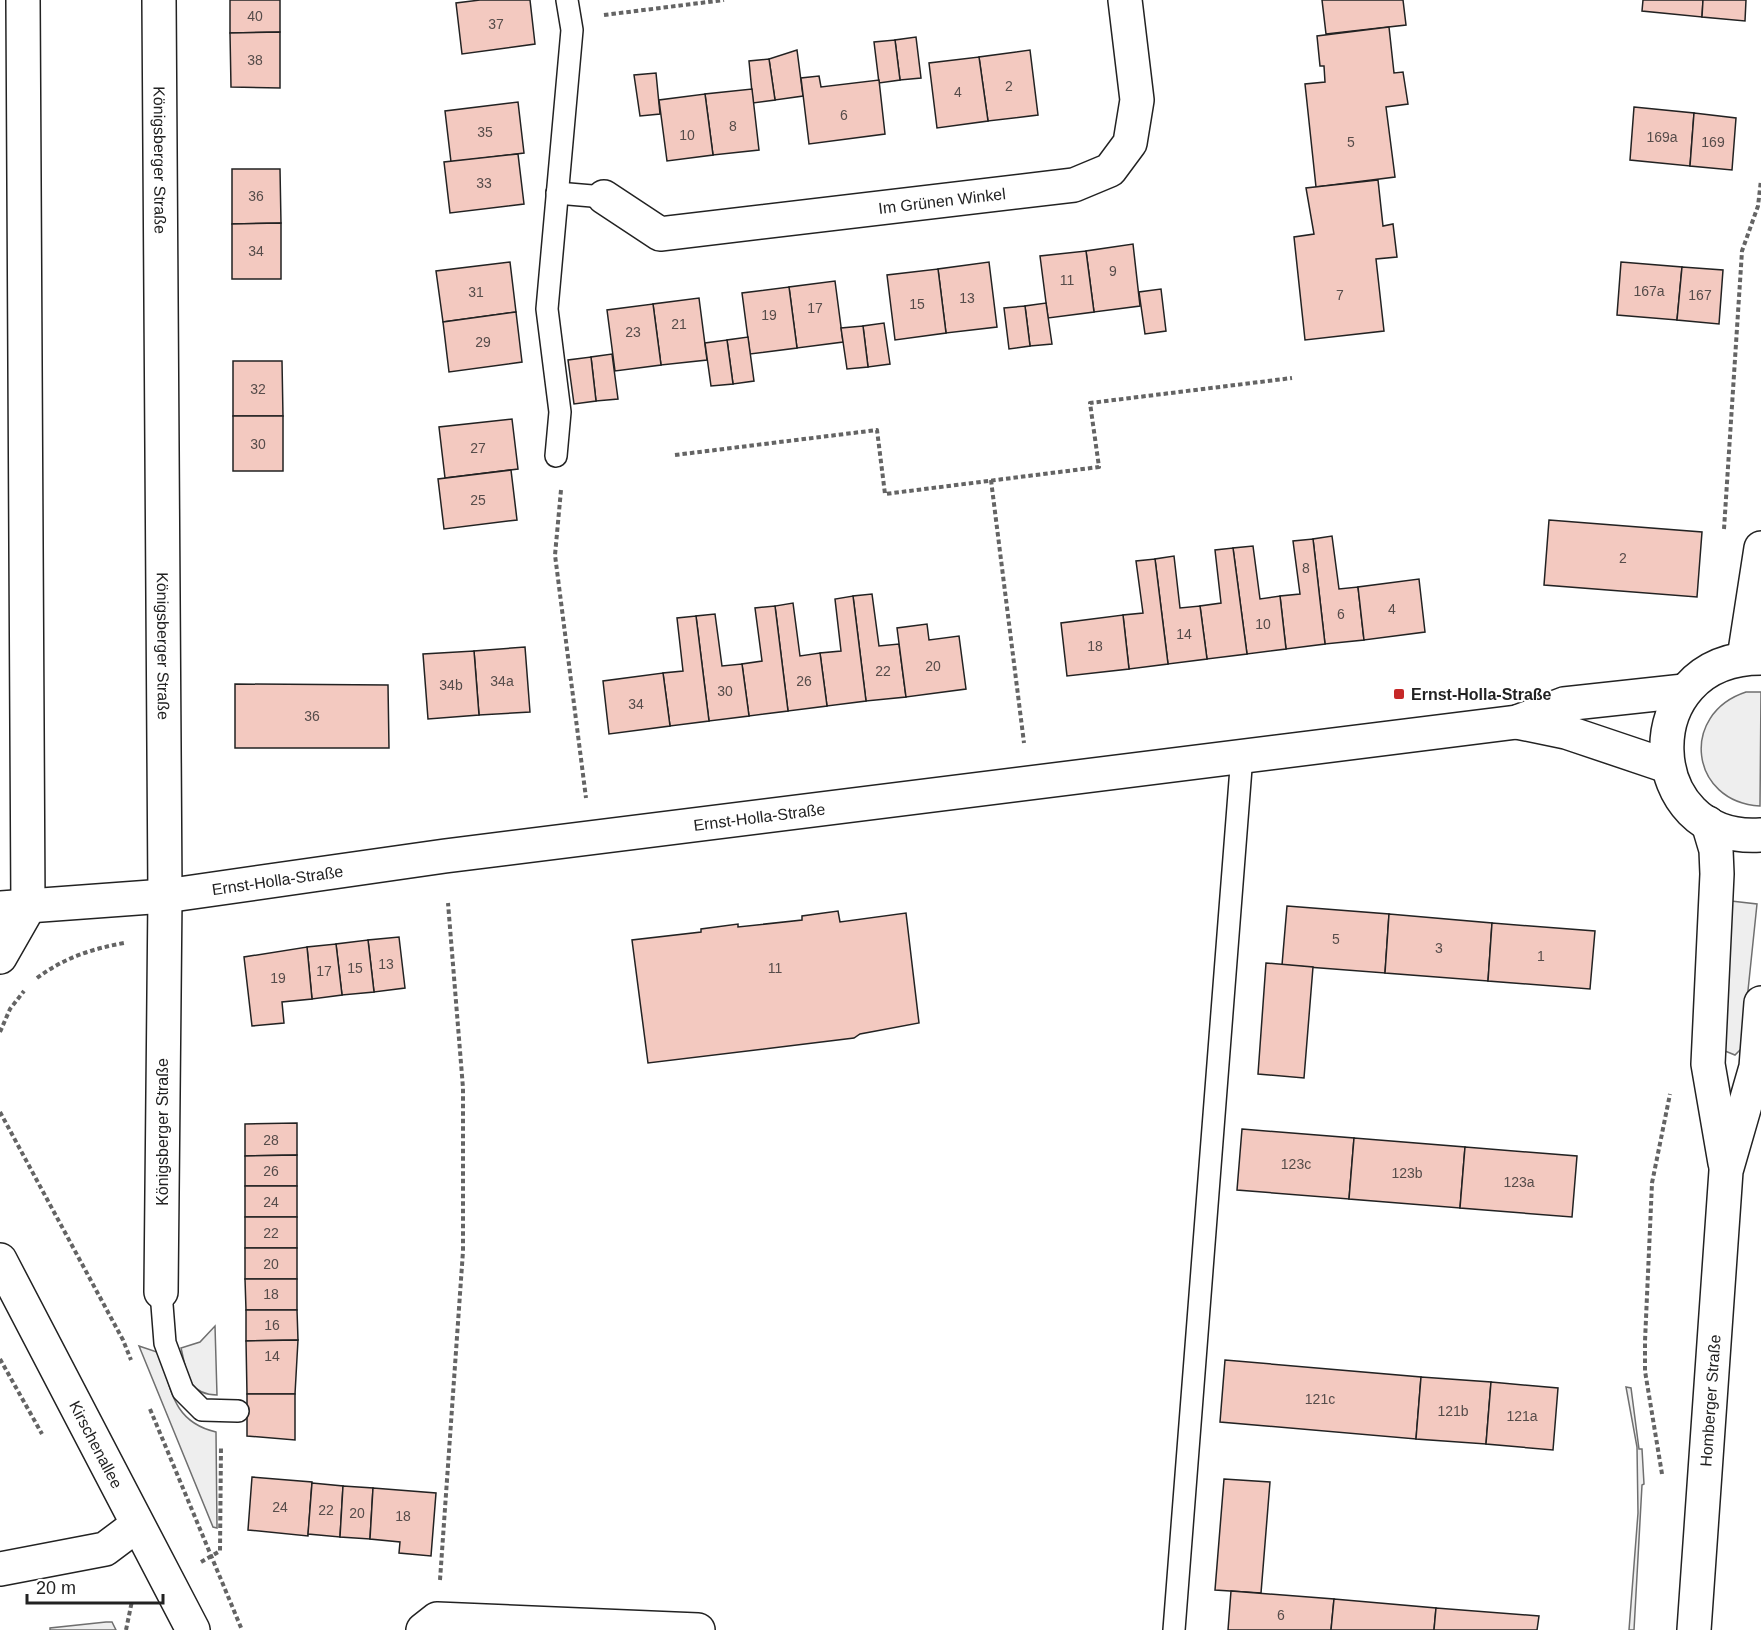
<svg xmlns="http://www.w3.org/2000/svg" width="1761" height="1630" font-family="Helvetica,sans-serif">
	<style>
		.green { fill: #eee; stroke: #6f6f6f; stroke-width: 1.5 }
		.building { fill: #f3c9c0; stroke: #222; stroke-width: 1.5 }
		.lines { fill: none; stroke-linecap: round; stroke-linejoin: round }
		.service-casing { stroke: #222; stroke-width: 24 }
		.minor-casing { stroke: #222; stroke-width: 36 }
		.secondary-casing { stroke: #222; stroke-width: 36 }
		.path { stroke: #646464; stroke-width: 4; stroke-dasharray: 4.5 3; stroke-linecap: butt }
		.service { stroke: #fff; stroke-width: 21 }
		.minor { stroke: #fff; stroke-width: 33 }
		.secondary { stroke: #fff; stroke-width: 33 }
		.poi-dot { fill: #c62828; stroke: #fff; stroke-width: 2 }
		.labels { text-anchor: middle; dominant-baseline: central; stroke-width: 4.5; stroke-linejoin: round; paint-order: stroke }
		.number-label { font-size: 14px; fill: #564c4a }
		.street-label { font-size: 16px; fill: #222; stroke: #fff }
		.poi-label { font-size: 16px; font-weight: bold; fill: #222; stroke: #fff; text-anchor: start }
	</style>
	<rect width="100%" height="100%" fill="#fff"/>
	<!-- green -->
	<g class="green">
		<path d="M 1746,692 L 1761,692 L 1760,806 C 1690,802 1679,714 1746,692 Z"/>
		<polygon points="1731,901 1757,904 1742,1048 1735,1055 1725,1051"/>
		<path d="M 215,1326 L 217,1395 C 187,1395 187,1372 181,1348 L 200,1342 Z"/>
		<path d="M 139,1346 L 160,1353 C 171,1390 173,1422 216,1432 L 217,1528 L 213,1527 Z"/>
		<polygon points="1626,1387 1631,1388 1639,1449 1642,1449 1644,1484 1642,1485 1634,1630 1629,1630 1638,1513 1637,1447"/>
		<polygon points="106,1622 112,1622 116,1630 50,1630 50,1628"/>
	</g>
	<!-- building -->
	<g class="building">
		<polygon points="230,0 280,0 280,32 230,33"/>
		<polygon points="480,0 530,0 535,44 462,54 456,3"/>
		<polygon points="1322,0 1403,0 1406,25 1326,34"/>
		<polygon points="1643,0 1703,0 1702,17 1642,11"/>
		<polygon points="1703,0 1746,0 1745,21 1702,17"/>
		<polygon points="1389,27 1394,73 1403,72 1408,104 1386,107 1395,177 1316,187 1305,84 1325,82 1324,66 1320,66 1317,36"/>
		<polygon points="280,32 280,88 231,87 230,33"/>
		<polygon points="916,37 921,78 900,80 895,40"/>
		<polygon points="895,40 900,80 879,83 874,42"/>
		<polygon points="797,50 803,96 775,100 769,59"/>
		<polygon points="1030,50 1038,115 988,121 979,57"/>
		<polygon points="979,57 988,121 937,128 929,63"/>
		<polygon points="769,59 775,100 753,103 749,61"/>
		<polygon points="656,73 660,114 640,116 634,75"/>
		<polygon points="819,76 821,87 879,80 885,134 809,144 801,78"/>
		<polygon points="752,89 759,150 713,155 705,94"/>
		<polygon points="705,94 713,155 667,161 659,100"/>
		<polygon points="518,102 524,153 451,162 445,111"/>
		<polygon points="1634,107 1694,113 1690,166 1630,160"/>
		<polygon points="1694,113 1736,118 1732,170 1690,166"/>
		<polygon points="518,154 524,204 450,213 444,162"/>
		<polygon points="232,169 280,169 281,223 232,224"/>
		<polygon points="1378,180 1383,226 1393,224 1397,257 1376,259 1384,331 1305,340 1294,237 1314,234 1306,188"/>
		<polygon points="281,223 281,279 232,279 232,224"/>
		<polygon points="1133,244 1140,306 1094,312 1086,251"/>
		<polygon points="1086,251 1094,312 1048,318 1040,256"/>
		<polygon points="510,262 516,312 443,322 436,271"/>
		<polygon points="989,262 997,327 946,333 938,269"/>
		<polygon points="1621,262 1682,267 1677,320 1617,315"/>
		<polygon points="1682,267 1723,270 1719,324 1677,320"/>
		<polygon points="938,269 946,333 895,340 887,275"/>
		<polygon points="835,281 843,342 797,348 789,287"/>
		<polygon points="789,287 797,348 750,354 742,293"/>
		<polygon points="1161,289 1166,331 1145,334 1139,292"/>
		<polygon points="699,298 707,360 661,365 653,304"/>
		<polygon points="1046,303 1052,344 1030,346 1025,306"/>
		<polygon points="653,304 661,365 615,371 607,310"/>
		<polygon points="1025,306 1030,346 1009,349 1004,308"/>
		<polygon points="516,312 522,362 449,372 443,322"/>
		<polygon points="884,323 890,364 868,367 863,326"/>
		<polygon points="863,326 868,367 847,369 841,328"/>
		<polygon points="748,337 754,381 733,384 727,340"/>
		<polygon points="727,340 733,384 711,386 705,343"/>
		<polygon points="612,354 618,399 596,401 591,357"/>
		<polygon points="591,357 596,401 574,404 568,360"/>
		<polygon points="233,361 282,361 283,416 233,416"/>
		<rect x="233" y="416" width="50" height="55"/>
		<polygon points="512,419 518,469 445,478 439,427"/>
		<polygon points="511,470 517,520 444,529 438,479"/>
		<polygon points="1549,520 1702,532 1697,597 1544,585"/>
		<polygon points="1332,536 1339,589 1358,587 1364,640 1325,644 1313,539"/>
		<polygon points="1313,539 1325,644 1286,649 1280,596 1300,594 1293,541"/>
		<polygon points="1253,546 1260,599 1280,596 1286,649 1247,654 1233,548"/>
		<polygon points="1233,548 1247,654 1207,659 1200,606 1221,603 1215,550"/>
		<polygon points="1174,556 1180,608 1200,606 1207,659 1168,664 1155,559"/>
		<polygon points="1155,559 1168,664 1129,669 1123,615 1143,613 1136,561"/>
		<polygon points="1419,579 1425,632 1364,640 1358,587"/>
		<polygon points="872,594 879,646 899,644 906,697 866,701 853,596"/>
		<polygon points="853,596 866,701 827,706 820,653 841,651 835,599"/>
		<polygon points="793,603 800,656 820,653 827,706 788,711 775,606"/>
		<polygon points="775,606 788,711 749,716 742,664 762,661 755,608"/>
		<polygon points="715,614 722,666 742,664 749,716 709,721 696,616"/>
		<polygon points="1123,615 1129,669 1067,676 1061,623"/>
		<polygon points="696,616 709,721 670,726 663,673 683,671 677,618"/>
		<polygon points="927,624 929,640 959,636 966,689 906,697 897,628"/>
		<polygon points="525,647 530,712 479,715 474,651"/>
		<polygon points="474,651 479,715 428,719 423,654"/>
		<polygon points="663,673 670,726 609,734 603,681"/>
		<polygon points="235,684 388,685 389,748 235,748"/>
		<polygon points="1287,906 1389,914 1385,973 1282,965"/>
		<polygon points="838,911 840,922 906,913 919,1023 860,1034 854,1038 648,1063 632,940 701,932 701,929 738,924 738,927 802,920 802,916"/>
		<polygon points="1389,914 1492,923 1488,981 1385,973"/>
		<polygon points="1492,923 1595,931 1590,989 1488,981"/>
		<polygon points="399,937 405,988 374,992 368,940"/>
		<polygon points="368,940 374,992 342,995 336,944"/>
		<polygon points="336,944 342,995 312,999 307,947"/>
		<polygon points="307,947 312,999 282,1002 284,1023 252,1026 244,957"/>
		<polygon points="1266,963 1313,967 1304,1078 1258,1074"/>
		<polygon points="297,1123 297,1155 245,1156 245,1124"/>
		<polygon points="1242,1129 1354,1138 1349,1199 1237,1190"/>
		<polygon points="1354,1138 1465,1147 1460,1208 1349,1199"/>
		<polygon points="1465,1147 1577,1156 1572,1217 1460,1208"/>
		<polygon points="297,1155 297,1186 245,1186 245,1156"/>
		<rect x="245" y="1186" width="52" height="31"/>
		<rect x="245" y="1217" width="52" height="31"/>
		<rect x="245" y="1248" width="52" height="31"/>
		<polygon points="245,1279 297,1279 297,1310 246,1310"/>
		<polygon points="246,1310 297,1310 298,1340 246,1341"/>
		<polygon points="298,1340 295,1394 247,1394 246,1341"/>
		<polygon points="1225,1360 1421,1377 1416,1439 1220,1422"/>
		<polygon points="1421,1377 1491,1382 1486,1444 1416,1439"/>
		<polygon points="1491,1382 1558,1388 1553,1450 1486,1444"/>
		<polygon points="247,1394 295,1394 295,1440 247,1436"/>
		<polygon points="252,1477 312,1482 308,1536 248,1530"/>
		<polygon points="1224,1479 1270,1482 1261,1593 1215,1590"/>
		<polygon points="312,1483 343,1486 340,1537 308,1534"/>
		<polygon points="343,1486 373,1488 370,1539 340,1537"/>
		<polygon points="373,1488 436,1493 431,1556 399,1553 400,1542 370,1539"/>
		<polygon points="1231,1591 1334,1599 1331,1630 1228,1630"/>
		<polygon points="1334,1599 1436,1608 1434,1630 1331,1630"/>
		<polygon points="1436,1608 1539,1616 1537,1630 1434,1630"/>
	</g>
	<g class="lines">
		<defs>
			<g id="service">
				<polyline points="557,193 604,197"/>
				<polyline points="556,456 560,412 547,309 572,30 567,0"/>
				<polyline points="161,1292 165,1343 183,1391 202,1410 238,1411"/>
				<polyline points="1174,1630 1242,755"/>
			</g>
			<g id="minor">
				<path id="s1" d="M 159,0 L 165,896 L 161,1292"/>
				<path id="s2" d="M 604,197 L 660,234 L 1074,185 L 1110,170 L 1130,143 L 1137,100 L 1125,0"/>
				<polyline points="1517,722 1566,732 1667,766"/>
				<path id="s3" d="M 0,908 L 165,896 L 445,856 L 1517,722 L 1564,704 L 1684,691"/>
				<polyline points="0,957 28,908 23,0"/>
				<path id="s4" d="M 0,1260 L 193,1630"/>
				<polyline points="0,1569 105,1549 137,1525"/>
				<polyline points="423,1630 437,1619 698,1630"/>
			</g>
			<g id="secondary">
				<polyline points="1744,658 1761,548"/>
				<path d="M 1761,658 C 1631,658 1640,844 1761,835"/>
				<polyline points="1708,823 1716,850 1717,874 1708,1064 1725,1163"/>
				<path id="s5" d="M 1694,1630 L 1726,1171 L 1756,1067 L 1761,1003"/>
			</g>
		</defs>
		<!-- service casing -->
		<use href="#service" class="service-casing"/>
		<!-- minor casing -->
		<use href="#minor" class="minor-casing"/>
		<!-- secondary casing -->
		<use href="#secondary" class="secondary-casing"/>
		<!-- path -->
		<g class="path">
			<polyline points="604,15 724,0"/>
			<polyline points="675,455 877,430 885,494 1099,467 1090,403 1292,378"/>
			<polyline points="991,480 1024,743"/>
			<polyline points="561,490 555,555 586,798"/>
			<polyline points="1724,529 1742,251 1758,206 1761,180"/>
			<path d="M 37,978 C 64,958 91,949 124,943"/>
			<polyline points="0,1032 10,1009 24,991"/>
			<polyline points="0,1112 123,1340 131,1360"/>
			<polyline points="0,1359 42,1434"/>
			<polyline points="150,1409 242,1630"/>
			<polyline points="1662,1474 1645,1371 1645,1341 1652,1183 1670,1094"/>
			<polyline points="201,1562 220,1551 221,1446"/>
			<polyline points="440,1580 463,1251 463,1088 448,903"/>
			<polyline points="126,1630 132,1601"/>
		</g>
		<!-- service -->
		<use href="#service" class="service"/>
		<!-- minor -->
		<use href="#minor" class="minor"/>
		<!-- secondary -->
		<use href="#secondary" class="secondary"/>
	</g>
	<!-- markers -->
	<rect class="poi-dot" x="1393" y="688" width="12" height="12" rx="3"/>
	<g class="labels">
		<!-- number labels -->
		<g class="number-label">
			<text x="255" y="16">40</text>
			<text x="496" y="24">37</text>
			<text x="255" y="60">38</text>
			<text x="1009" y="86">2</text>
			<text x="958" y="92">4</text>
			<text x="844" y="115">6</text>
			<text x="733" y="126">8</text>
			<text x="485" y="132">35</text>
			<text x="687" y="135">10</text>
			<text x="1662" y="137">169a</text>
			<text x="1351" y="142">5</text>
			<text x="1713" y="142">169</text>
			<text x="484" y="183">33</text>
			<text x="256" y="196">36</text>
			<text x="256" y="251">34</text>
			<text x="1113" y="271">9</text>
			<text x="1067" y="280">11</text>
			<text x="1649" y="291">167a</text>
			<text x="476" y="292">31</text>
			<text x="1340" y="295">7</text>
			<text x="1700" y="295">167</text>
			<text x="967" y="298">13</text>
			<text x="917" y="304">15</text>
			<text x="815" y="308">17</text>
			<text x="769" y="315">19</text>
			<text x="679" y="324">21</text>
			<text x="633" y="332">23</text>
			<text x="483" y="342">29</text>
			<text x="258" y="389">32</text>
			<text x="258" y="444">30</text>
			<text x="478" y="448">27</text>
			<text x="478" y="500">25</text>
			<text x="1623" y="558">2</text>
			<text x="1306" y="568">8</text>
			<text x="1392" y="609">4</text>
			<text x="1341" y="614">6</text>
			<text x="1263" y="624">10</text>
			<text x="1184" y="634">14</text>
			<text x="1095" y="646">18</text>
			<text x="933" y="666">20</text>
			<text x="883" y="671">22</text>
			<text x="502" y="681">34a</text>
			<text x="804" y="681">26</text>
			<text x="451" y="685">34b</text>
			<text x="725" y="691">30</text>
			<text x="636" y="704">34</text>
			<text x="312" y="716">36</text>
			<text x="1336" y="939">5</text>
			<text x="1439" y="948">3</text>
			<text x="1541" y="956">1</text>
			<text x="386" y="964">13</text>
			<text x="355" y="968">15</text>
			<text x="775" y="968">11</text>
			<text x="324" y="971">17</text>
			<text x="278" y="978">19</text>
			<text x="271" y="1140">28</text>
			<text x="1296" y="1164">123c</text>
			<text x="271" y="1171">26</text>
			<text x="1407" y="1173">123b</text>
			<text x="1519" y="1182">123a</text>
			<text x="271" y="1202">24</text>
			<text x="271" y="1233">22</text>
			<text x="271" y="1264">20</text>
			<text x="271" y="1294">18</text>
			<text x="272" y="1325">16</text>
			<text x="272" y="1356">14</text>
			<text x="1320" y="1399">121c</text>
			<text x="1453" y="1411">121b</text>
			<text x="1522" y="1416">121a</text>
			<text x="280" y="1507">24</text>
			<text x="326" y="1510">22</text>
			<text x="357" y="1513">20</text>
			<text x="403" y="1516">18</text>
			<text x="1281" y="1615">6</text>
		</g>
		<!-- street labels -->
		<g class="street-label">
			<text stroke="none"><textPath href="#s1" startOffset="160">Königsberger Straße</textPath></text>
			<text stroke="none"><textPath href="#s2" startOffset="351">Im Grünen Winkel</textPath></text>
			<text stroke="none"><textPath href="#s1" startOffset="646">Königsberger Straße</textPath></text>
			<text stroke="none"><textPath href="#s3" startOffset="765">Ernst-Holla-Straße</textPath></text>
			<text stroke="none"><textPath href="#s3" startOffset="279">Ernst-Holla-Straße</textPath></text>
			<text transform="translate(162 1132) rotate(-90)">Königsberger Straße</text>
			<text stroke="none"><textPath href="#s5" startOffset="230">Homberger Straße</textPath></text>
			<text stroke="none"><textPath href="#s4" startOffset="208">Kirschenallee</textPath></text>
		</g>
		<!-- poi labels -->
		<g class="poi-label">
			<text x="1411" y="694">Ernst-Holla-Straße</text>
		</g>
	</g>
	<!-- scale -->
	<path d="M27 1594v9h136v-9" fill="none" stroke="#222222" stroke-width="3"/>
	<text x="36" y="1594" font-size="18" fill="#222222" stroke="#ffffff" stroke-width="4.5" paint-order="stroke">20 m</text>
</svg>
